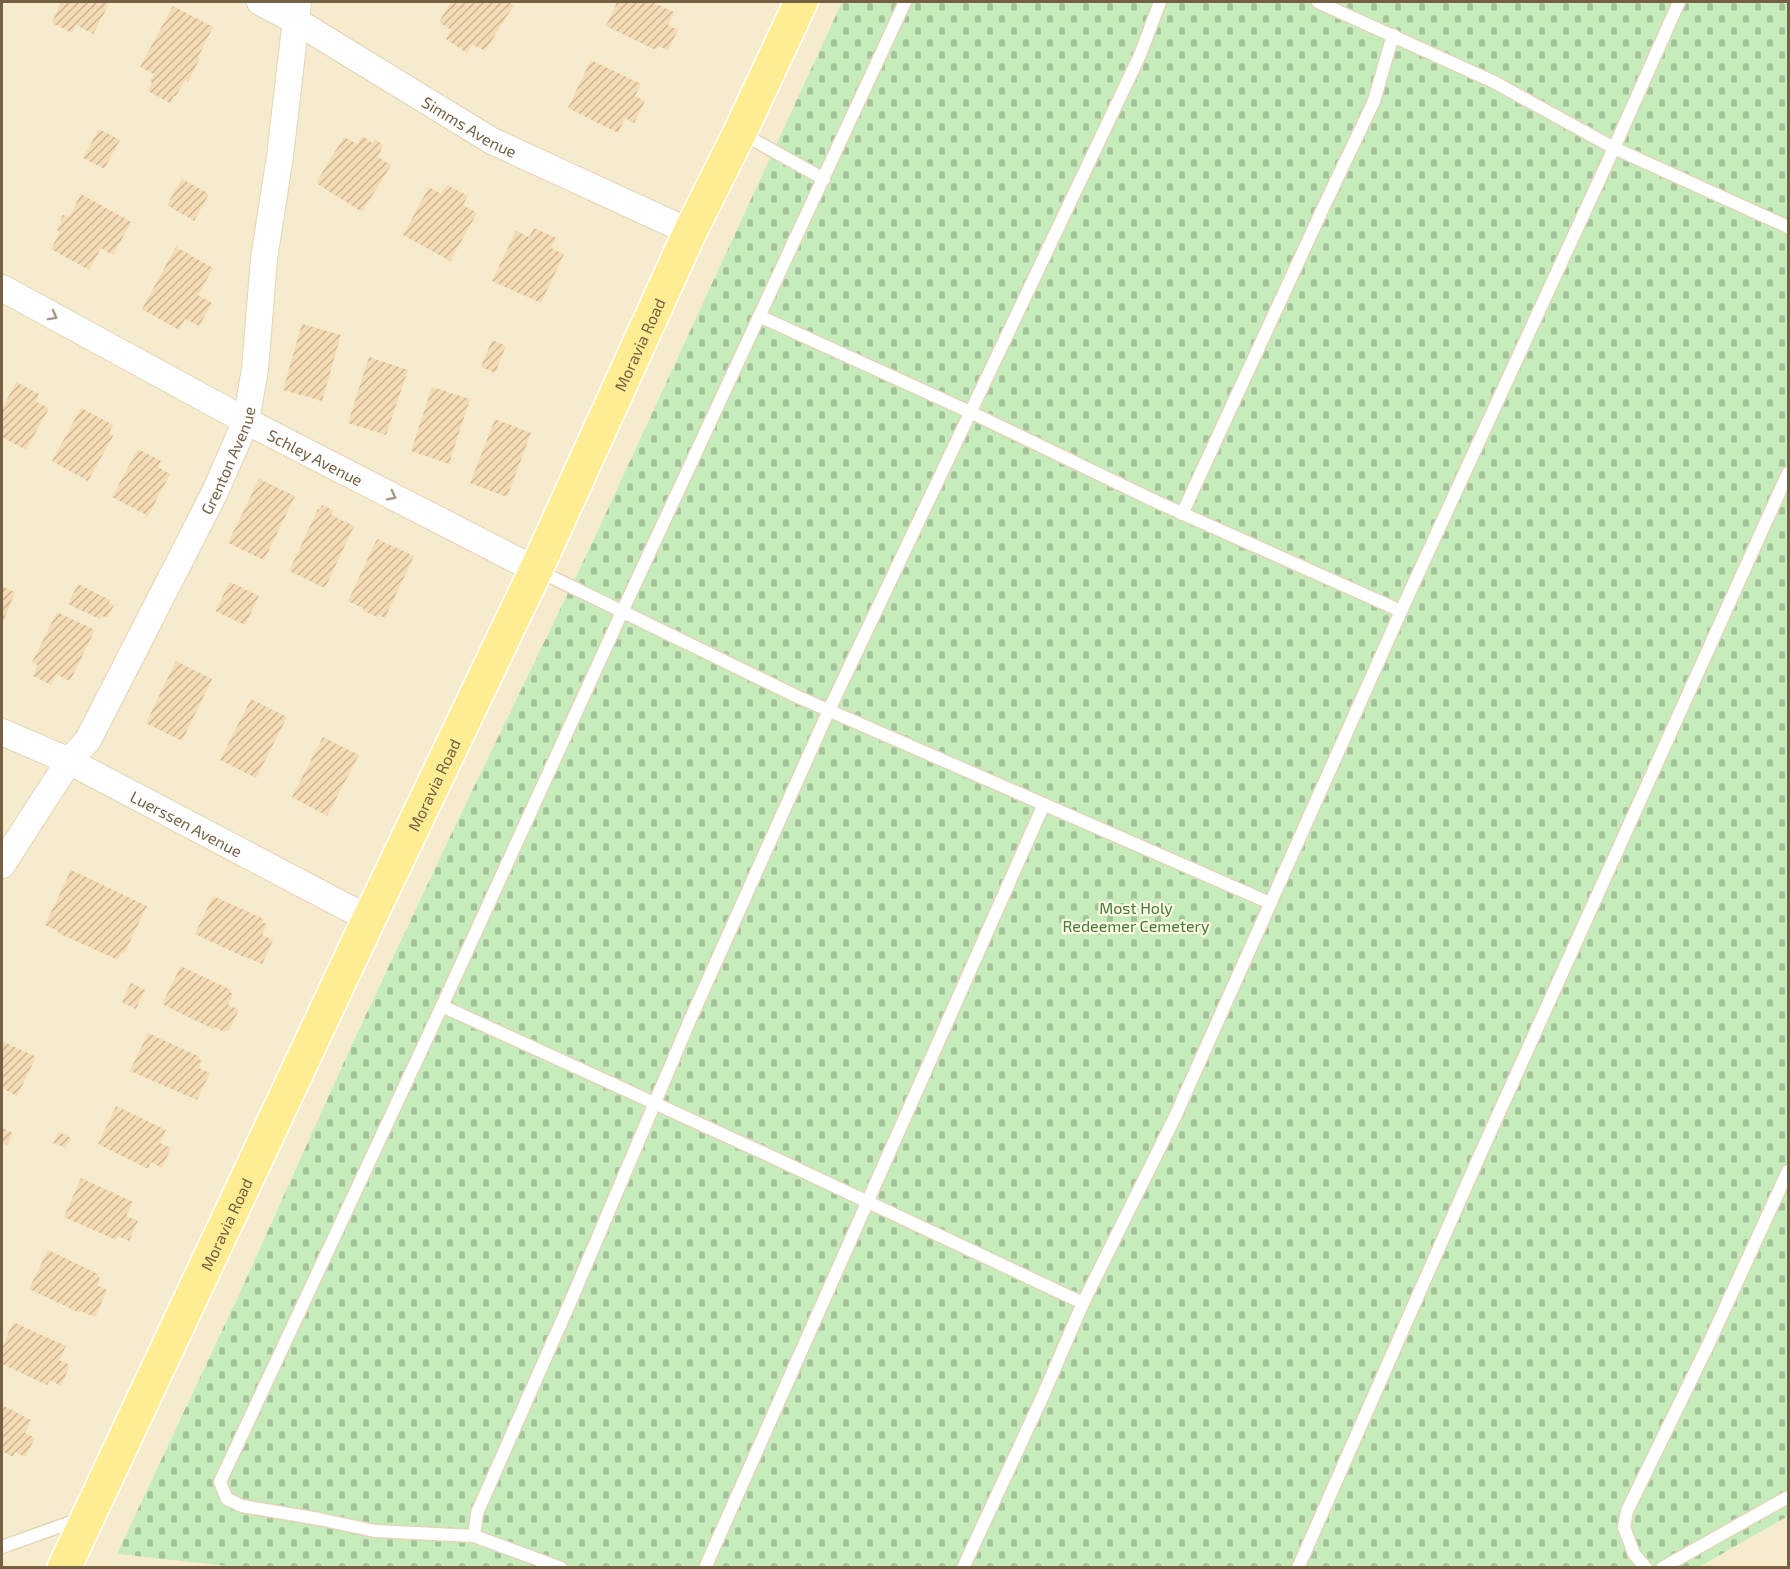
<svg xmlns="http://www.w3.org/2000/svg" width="1790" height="1569" font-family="'Exo 2',sans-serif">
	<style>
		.residential { fill: #f6ebcc }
		.cemetery { fill: url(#cemetery-stones) }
		.building { fill: url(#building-hatch) }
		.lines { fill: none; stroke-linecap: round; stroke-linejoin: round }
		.service-casing { stroke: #e2d5b9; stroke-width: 15 }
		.minor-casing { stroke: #e2d5b9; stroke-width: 28 }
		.primary-casing { stroke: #fff; stroke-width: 36 }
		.service { stroke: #fff; stroke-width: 12 }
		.minor { stroke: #fff; stroke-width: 26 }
		.primary { stroke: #ffed94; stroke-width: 33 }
		.oneway { stroke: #a59885 }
		.labels { text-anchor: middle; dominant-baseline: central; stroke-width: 4.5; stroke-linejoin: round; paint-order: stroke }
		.street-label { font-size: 16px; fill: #756044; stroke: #fffae6 }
		.park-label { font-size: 16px; fill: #427c3b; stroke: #fffae6 }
	</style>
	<defs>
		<pattern id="cemetery-stones" width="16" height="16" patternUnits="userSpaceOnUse" patternTransform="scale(1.5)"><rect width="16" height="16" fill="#c6ecbc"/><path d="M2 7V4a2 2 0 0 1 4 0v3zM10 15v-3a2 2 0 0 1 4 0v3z" fill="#a5c39a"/></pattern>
		<pattern id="building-hatch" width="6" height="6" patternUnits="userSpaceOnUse" patternTransform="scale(1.5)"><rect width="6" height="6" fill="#f5dbb3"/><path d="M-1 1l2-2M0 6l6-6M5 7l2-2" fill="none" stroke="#cbb593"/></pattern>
	</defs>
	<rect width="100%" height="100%" fill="#fef8de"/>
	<!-- residential -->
	<g class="residential">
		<polygon points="2,2 842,2 594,539 457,822 354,1040 242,1288 117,1554 246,1567 2,1568"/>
		<polygon points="1788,1516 1788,1567 1697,1567"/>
	</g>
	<!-- cemetery -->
	<polygon class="cemetery" points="842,2 1788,2 1788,1516 1697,1568 246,1568 117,1554 242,1288 354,1040 457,822 594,539"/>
	<!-- building -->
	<g class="building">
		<polygon points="61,2 110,2 93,34 76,25 72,33 52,23"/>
		<polygon points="451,2 508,2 514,5 485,51 472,44 467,53 446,39 451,30 439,22"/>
		<polygon points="617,2 652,2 674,12 668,25 678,30 668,50 658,46 656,50 606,26"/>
		<polygon points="173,6 213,27 198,57 200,58 188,82 185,80 176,96 174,96 170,103 148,91 152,83 150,81 154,74 140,67"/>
		<polygon points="591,60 641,84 635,96 645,101 634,123 625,118 618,133 568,108"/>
		<polygon points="99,129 120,140 104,169 83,158"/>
		<polygon points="362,136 373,143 375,139 383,145 378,157 391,165 362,212 316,183 344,137 357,144"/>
		<polygon points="182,179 209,194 194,221 167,205"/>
		<polygon points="447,185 468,196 463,205 477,213 450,261 403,235 429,187 441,194"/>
		<polygon points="81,194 131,222 113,255 101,248 89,270 51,249 60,232 57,230 62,222 60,221 63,215 69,217"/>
		<polygon points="534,228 556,238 551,248 564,254 541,303 492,281 516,231 529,237"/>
		<polygon points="176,247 213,268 198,295 212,303 199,326 185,319 179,330 142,309"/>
		<polygon points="302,324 341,335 322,401 283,390"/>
		<polygon points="492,340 506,346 495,373 481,367"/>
		<polygon points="369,357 408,370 386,435 348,423"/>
		<polygon points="16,382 39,394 35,401 49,408 26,450 2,437 2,409"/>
		<polygon points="432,387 470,399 449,464 411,451"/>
		<polygon points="81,408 113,425 109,433 113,436 88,481 52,461"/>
		<polygon points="495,419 531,433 507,497 470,483"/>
		<polygon points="138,449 161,461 158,467 170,474 148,516 112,497"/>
		<polygon points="259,479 295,496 264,560 228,543"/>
		<polygon points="322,505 333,510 331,515 354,526 325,588 289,571 318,509 320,510"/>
		<polygon points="377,539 414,556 385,618 378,615 377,617 363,611 364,609 348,601"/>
		<polygon points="230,582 259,596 245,625 215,611"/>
		<polygon points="78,584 110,600 109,603 114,605 107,618 102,616 100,619 68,604"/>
		<polygon points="2,586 15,592 2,624"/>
		<polygon points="57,612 95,630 70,681 56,674 51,685 33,676 38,665 32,662"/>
		<polygon points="176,661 212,679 182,741 146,723"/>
		<polygon points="251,699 287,717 256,778 220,760"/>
		<polygon points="323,737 359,755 327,816 292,797"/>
		<polygon points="71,870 147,906 124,954 121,953 118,960 58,933 58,931 45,925"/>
		<polygon points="213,896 264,919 262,922 267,924 262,935 273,940 262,964 246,957 246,958 195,934"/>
		<polygon points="181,966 231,990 230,992 233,994 228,1005 239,1010 229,1030 224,1032 214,1027 213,1029 162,1004"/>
		<polygon points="131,983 145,990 136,1009 122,1002"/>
		<polygon points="148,1033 200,1057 199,1059 202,1061 199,1068 210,1073 197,1100 130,1071"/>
		<polygon points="2,1041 36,1057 17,1096 2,1088"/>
		<polygon points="116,1106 166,1130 160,1143 171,1148 162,1168 151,1162 148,1169 98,1144"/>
		<polygon points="2,1128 13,1133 7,1145 2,1142"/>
		<polygon points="59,1132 71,1138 66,1148 53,1143"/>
		<polygon points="81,1178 133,1202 126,1216 138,1221 129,1241 118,1236 116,1240 64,1217"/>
		<polygon points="48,1250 98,1274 97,1276 100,1278 97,1285 107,1290 95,1317 81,1311 80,1313 29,1289"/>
		<polygon points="13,1322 66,1346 59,1360 70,1365 61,1386 50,1380 47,1385 2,1364 2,1348"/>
		<polygon points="2,1405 31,1420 25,1433 35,1438 25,1457 15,1452 13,1457 2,1451"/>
	</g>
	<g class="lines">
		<defs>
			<g id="service">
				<polyline points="1318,2 1494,82 1614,148 1788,227"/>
				<polyline points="741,133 824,179"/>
				<polyline points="759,316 970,412 1159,503 1401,611"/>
				<polyline points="1182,514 1325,204 1374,101 1393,35"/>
				<polyline points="537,570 798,697 1270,903"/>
				<polyline points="442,1006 770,1156 1083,1303"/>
				<polyline points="474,1536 477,1513 572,1298 690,1020 829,710 1140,55 1160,2"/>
				<polyline points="2,1547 80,1519"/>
				<polyline points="561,1568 474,1536 375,1531 319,1519 242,1506 227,1499 220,1482 442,1006 622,612 905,2"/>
				<polyline points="705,1568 1044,804"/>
				<polyline points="963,1568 1041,1400 1083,1303 1174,1119 1401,611 1614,148 1679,2"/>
				<polyline points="1298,1568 1479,1157 1788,473"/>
				<polyline points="1646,1568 1634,1554 1624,1527 1627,1511 1709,1343 1788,1171"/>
				<polyline points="1662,1568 1788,1497"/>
			</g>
			<g id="minor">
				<path id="s1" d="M 260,2 L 296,21 L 492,141 L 690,232"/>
				<path id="s2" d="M 2,288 L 246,421 L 536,570"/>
				<path id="s3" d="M 2,732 L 69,761 L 369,919"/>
				<path id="s4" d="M 2,865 L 69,761 L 88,740 L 215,492 L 246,421 L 255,369 L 264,259 L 280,156 L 298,2"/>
			</g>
			<g id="primary">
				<path id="s5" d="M 64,1568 L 369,919 L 536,570 L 690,232 L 740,132 L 801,2"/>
			</g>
		</defs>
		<!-- service casing -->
		<use href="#service" class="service-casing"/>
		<!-- minor casing -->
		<use href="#minor" class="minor-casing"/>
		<!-- primary casing -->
		<use href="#primary" class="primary-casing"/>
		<!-- service -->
		<use href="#service" class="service"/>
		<!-- minor -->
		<use href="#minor" class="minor"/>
		<!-- primary -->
		<use href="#primary" class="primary"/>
	</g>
	<!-- one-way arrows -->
	<defs><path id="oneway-chevron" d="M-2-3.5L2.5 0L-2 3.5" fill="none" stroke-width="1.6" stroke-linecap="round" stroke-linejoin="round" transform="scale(1.5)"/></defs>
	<g class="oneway">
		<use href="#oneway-chevron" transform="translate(53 316) rotate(29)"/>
		<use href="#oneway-chevron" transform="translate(392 496) rotate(27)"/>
	</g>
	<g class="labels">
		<!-- street labels -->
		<g class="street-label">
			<text stroke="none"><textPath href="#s1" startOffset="244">Simms Avenue</textPath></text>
			<text stroke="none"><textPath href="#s5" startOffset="1352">Moravia Road</textPath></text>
			<text stroke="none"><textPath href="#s2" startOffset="356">Schley Avenue</textPath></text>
			<text stroke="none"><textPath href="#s4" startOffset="465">Grenton Avenue</textPath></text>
			<text stroke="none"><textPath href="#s5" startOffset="866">Moravia Road</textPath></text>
			<text stroke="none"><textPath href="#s3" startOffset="206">Luerssen Avenue</textPath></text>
			<text stroke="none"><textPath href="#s5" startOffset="380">Moravia Road</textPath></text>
		</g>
		<!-- park labels -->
		<g class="park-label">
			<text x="1136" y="907">Most Holy<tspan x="1136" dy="18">Redeemer Cemetery</tspan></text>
		</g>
	</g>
	<!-- border -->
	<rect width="1790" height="1569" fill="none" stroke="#756044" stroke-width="6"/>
</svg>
